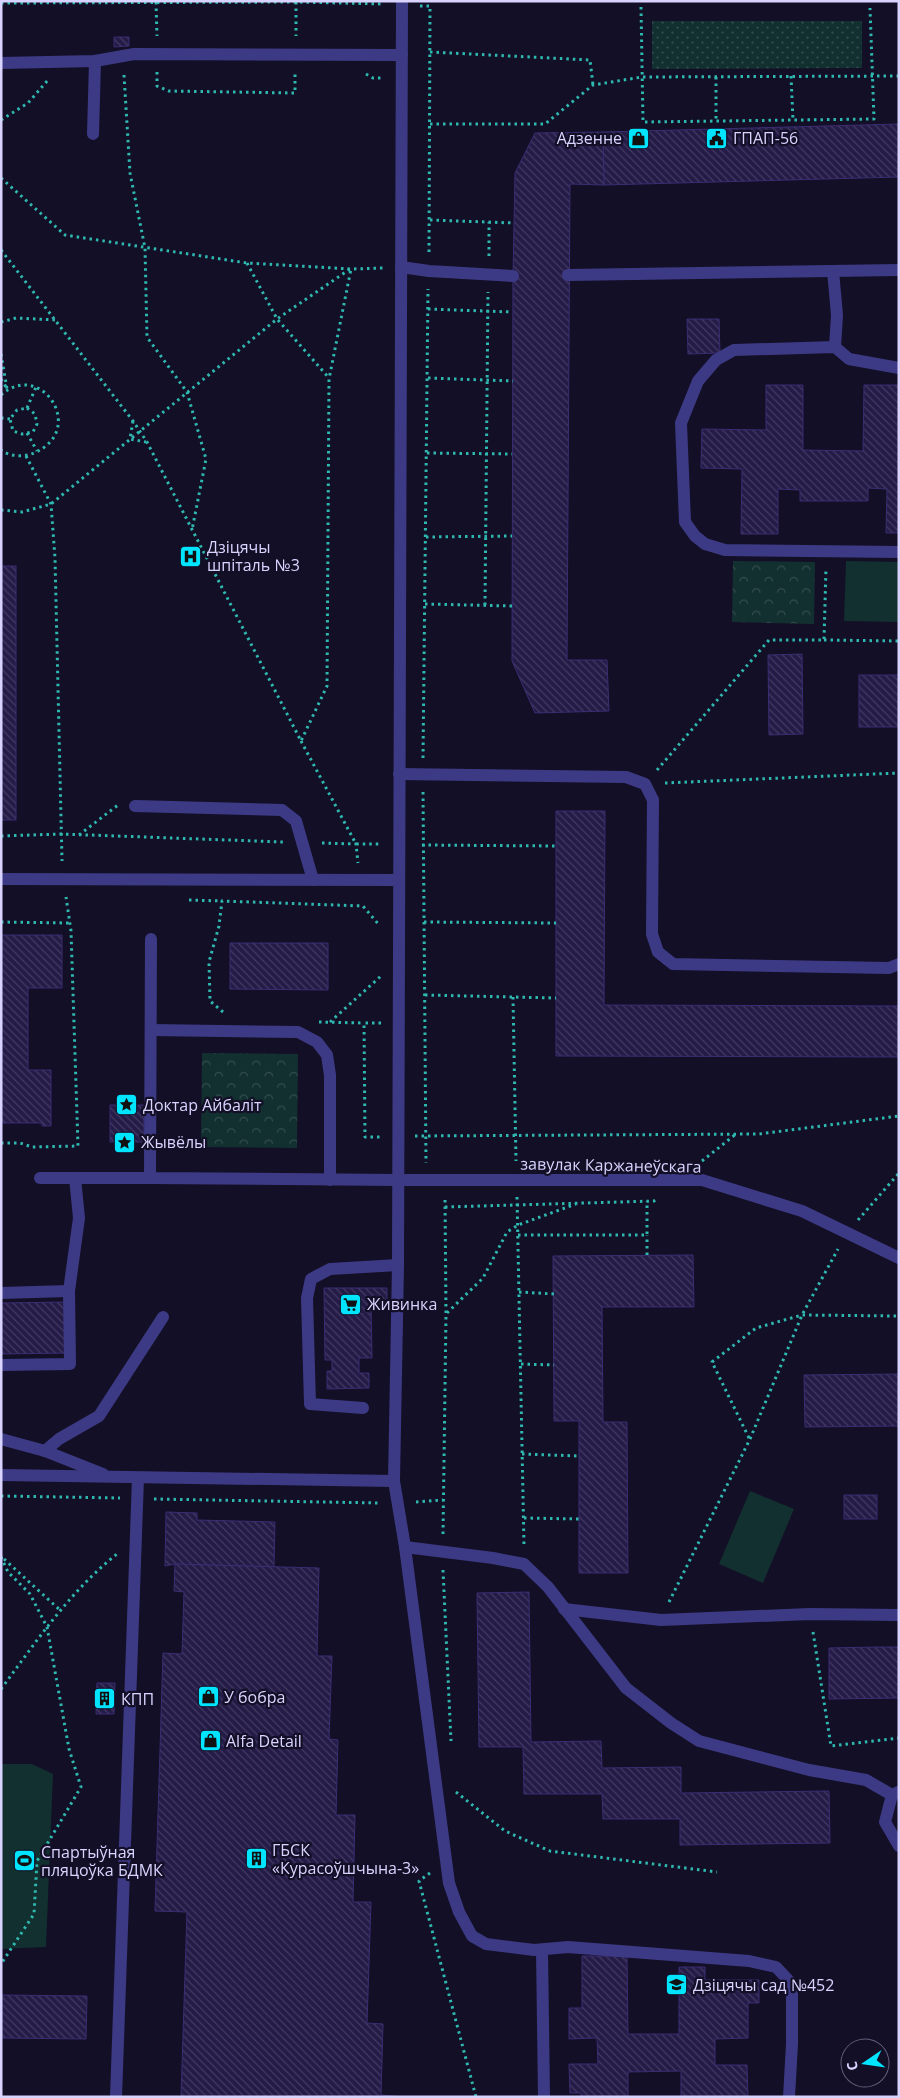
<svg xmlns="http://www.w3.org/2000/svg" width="900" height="2098" font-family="'Open Sans',sans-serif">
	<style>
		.grass { fill: url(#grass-dots) }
		.forest { fill: url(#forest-crowns) }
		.pitch { fill: #12302f }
		.building { fill: url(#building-back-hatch); stroke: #3b2d73 }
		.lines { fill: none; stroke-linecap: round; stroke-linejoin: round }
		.path { stroke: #2fb8b0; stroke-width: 3; stroke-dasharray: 2.5 4; stroke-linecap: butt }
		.lane { stroke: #3d3a85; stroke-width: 12 }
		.street { stroke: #3d3a85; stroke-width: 12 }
		.labels { text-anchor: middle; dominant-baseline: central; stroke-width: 4.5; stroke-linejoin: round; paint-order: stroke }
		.poi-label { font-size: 16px; fill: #d9d4ff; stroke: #130f26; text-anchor: start }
		.street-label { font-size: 16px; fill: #d9d4ff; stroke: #130f26 }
	</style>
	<defs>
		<pattern id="grass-dots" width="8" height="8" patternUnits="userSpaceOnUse" patternTransform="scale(1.25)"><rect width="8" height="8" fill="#12302f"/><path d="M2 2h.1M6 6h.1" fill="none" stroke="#344d4e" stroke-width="1.8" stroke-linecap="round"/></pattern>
		<pattern id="forest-crowns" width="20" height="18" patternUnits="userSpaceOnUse" patternTransform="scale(1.25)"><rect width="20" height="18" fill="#12302f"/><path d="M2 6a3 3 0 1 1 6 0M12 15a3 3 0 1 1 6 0" fill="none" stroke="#344d4e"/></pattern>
		<pattern id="building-back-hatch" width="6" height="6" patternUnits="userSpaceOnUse" patternTransform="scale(1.25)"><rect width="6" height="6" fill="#241b47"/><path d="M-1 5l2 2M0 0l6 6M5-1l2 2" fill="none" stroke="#433b63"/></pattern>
	</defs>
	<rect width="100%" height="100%" fill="#130f26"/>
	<!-- grass -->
	<polygon class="grass" points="652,21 862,21 862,68 652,69"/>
	<!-- forest -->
	<g class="forest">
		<polygon points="733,561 815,562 814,624 732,622"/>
		<polygon points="202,1053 298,1054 297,1148 201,1147"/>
	</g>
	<!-- pitch -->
	<g class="pitch">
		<polygon points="846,561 899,562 899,622 844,621"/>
		<polygon points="750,1491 794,1509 763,1583 719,1564"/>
		<polygon points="1,1764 32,1764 53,1774 46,1947 1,1949"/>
	</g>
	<!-- building -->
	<g class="building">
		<polygon points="114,37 129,37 129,46 114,47"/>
		<polygon points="899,124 899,177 604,185 603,132"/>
		<polygon points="603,132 604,185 570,184 567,660 607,660 609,711 535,713 512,661 513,276 515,173 535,133"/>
		<polygon points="687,319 719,319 720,353 688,354"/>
		<polygon points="766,385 803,385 803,450 863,451 864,385 899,385 899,533 886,533 887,489 868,488 868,501 800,501 800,490 778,489 778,534 741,534 742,469 701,468 702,429 766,430"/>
		<rect x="1" y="566" width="15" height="254"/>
		<polygon points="802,654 803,734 769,735 768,655"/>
		<rect x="859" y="675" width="40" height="52"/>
		<polygon points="556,811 605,811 604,1005 899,1006 899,1057 556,1056"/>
		<polygon points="1,935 62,935 62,988 28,988 28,1070 51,1070 51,1126 42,1126 42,1123 1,1123"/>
		<polygon points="230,943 328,943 328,990 230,989"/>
		<rect x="110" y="1105" width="34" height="37"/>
		<polygon points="693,1255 694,1307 602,1307 603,1422 627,1422 628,1573 579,1573 579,1421 554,1421 553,1256"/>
		<polygon points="324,1288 387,1288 387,1303 371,1303 372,1358 359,1358 359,1373 369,1373 369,1388 327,1389 327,1371 332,1371 332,1360 325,1360"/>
		<polygon points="66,1302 67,1353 1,1354 1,1303"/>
		<polygon points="899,1374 899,1426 805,1427 804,1375"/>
		<rect x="844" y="1495" width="33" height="24"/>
		<polygon points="166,1512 197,1513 197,1520 275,1522 274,1567 175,1564 165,1566"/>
		<polygon points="175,1564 319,1568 317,1656 332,1656 329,1739 338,1740 336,1815 355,1815 353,1902 371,1902 367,2023 383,2024 381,2095 405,2097 181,2097 187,1912 155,1911 163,1653 182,1654 184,1592 174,1591"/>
		<polygon points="529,1592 531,1742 601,1741 602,1768 681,1767 681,1793 829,1791 830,1843 680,1845 680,1819 603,1819 602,1794 524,1794 523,1747 479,1747 477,1593"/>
		<polygon points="877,1647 899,1647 899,1698 829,1699 829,1648"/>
		<polygon points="97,1683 115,1683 114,1714 96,1714"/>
		<polygon points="582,1956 627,1956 628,2034 679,2034 679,1967 705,1967 705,1980 759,1980 759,2003 748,2003 748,2038 715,2039 715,2065 747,2065 748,2097 681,2097 681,2071 628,2072 628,2097 581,2097 581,2093 570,2093 569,2064 598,2064 597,2038 569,2039 569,2008 582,2008"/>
		<polygon points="1,1995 87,1996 86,2039 1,2038"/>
	</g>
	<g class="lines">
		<!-- path -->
		<g class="path">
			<polyline points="156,2 157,36"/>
			<polyline points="296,2 296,36"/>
			<polyline points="1,3 296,2 384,4"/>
			<polyline points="420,6 430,6 429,253"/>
			<polyline points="641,7 643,122 874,119 870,8"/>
			<polyline points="430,52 590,60 593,85"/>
			<polyline points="157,72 157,86 169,91 295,93 295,73"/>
			<polyline points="366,74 373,78 384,78"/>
			<polyline points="124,75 130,173 145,248 147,337 187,392 206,459 192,530"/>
			<polyline points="791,76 793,120"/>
			<polyline points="716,77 716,121"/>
			<polyline points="1,120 28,103 48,80"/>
			<polyline points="430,124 545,124 593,85 642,77 899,76"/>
			<polyline points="1,178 65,235 247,263 351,269 384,268"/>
			<polyline points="430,220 514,223"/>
			<polyline points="1,250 133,421 147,442 301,741 327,686 329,379 351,269"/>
			<polyline points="489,256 489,222"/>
			<polyline points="247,263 277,319 329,378"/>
			<polyline points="428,309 512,312"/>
			<polyline points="1,322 16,318 57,320"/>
			<polyline points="1,354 7,389"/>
			<polyline points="428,378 513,381"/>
			<polyline points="1,379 6,387"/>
			<path d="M 1,395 C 41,359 88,430 34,453 C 24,457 10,457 1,450"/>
			<polygon points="27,408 35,414 37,424 33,432 22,434 13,431 10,419 17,410"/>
			<polyline points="27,408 36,387"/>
			<polyline points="1,418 10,419"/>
			<polyline points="133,421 130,439 146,442"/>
			<polyline points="27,433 37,451"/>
			<polyline points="427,453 512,454"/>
			<polyline points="26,456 51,504 55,558 62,861"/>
			<polyline points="1,510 22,512 51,504 277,319 350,269"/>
			<polyline points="426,537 512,536"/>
			<polyline points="425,604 512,606"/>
			<polyline points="485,605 488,292"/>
			<polyline points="824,640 899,641"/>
			<polyline points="301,741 356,844 381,844"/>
			<polyline points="423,758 428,289"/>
			<polyline points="657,770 769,640 824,640 826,568"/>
			<polyline points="665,783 899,773"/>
			<polyline points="423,792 426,1163"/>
			<polyline points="79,835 118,805"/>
			<polyline points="1,836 61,834 283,842"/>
			<polyline points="322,843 356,844 358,863"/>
			<polyline points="422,845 556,846"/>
			<polyline points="189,900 222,901"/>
			<polyline points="1,922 70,923"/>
			<polyline points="424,922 556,923"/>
			<polyline points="425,995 556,998"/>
			<polyline points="513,997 516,1161"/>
			<polyline points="223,1012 210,1001 209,962 219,926 222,901 363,906 380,926"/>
			<polyline points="319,1022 364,1023"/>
			<polyline points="330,1022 381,976"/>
			<polyline points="381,1023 364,1023 365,1137 382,1137"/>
			<polyline points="415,1136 759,1134 899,1116"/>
			<polyline points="1,1143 20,1143 32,1147 78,1146 71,931 66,897"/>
			<polyline points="702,1161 736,1134"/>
			<polyline points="517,1197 524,1546"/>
			<polyline points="445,1207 654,1201 657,1199"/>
			<polyline points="858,1220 899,1173"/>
			<polyline points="518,1235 647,1235 647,1201"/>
			<polyline points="647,1255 647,1235"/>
			<polyline points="519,1292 554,1294"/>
			<polyline points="447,1313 483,1278 507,1232 518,1225 576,1204"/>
			<polyline points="521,1364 554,1365"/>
			<polyline points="749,1438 712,1362 756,1328 802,1315 899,1316"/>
			<polyline points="522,1454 579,1456"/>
			<polyline points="1,1496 120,1498"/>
			<polyline points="154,1499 380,1503"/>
			<polyline points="416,1502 443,1500"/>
			<polyline points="524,1518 579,1519"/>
			<polyline points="443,1534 446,1314 445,1198"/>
			<polyline points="1,1557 8,1572 30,1594 47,1627 69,1749 81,1787 37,1861 34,1914 1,1964"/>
			<polyline points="4,1559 61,1611"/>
			<polyline points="443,1570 451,1741"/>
			<polyline points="669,1602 750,1439 802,1315 838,1249"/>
			<polyline points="813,1632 831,1746 899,1738"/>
			<path d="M 1,1689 C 36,1642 70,1591 117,1554"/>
			<polyline points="456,1792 505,1831 550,1851 717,1872"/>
			<polyline points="430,1873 419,1881 476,2097"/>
		</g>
		<!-- lane -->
		<g class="lane">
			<polyline points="1,63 95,61 134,54 402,55"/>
			<polyline points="93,134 95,61"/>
			<polyline points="401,267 429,271 513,276"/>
			<polyline points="833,271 837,315 835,347"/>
			<polyline points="568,275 899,270"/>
			<polyline points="899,368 849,359 835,347 734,350 716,360 698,381 681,423 685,522 695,536 705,544 725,550 899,552"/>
			<polyline points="399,774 626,777 645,784 653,800 652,934 658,952 673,964 889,968 899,964"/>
			<polyline points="135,806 282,810 296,821 313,880"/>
			<polyline points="151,939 150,1178 397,1180"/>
			<polyline points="151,1030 298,1032 317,1042 327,1055 330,1075 330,1180"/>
			<polyline points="40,1178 150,1178"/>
			<polyline points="1,1293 69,1291"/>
			<polyline points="1,1365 70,1364 69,1291 79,1218 75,1178"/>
			<polyline points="363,1408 310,1404 307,1298 311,1279 330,1269 398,1265"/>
			<polyline points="1,1439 45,1451 103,1474"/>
			<polyline points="45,1451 59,1439 99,1416 163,1317"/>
			<polyline points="1,1475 394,1481 405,1547 449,1883 459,1912 472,1936 486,1944 534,1950 568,1947 749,1961 776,1967 792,1984 792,2044 789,2097"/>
			<polyline points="405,1547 493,1558 524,1564 548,1587 626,1688 671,1723 699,1741 809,1770 866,1780 892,1795"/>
			<polyline points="564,1609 661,1620 810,1614 899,1615"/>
			<polyline points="898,1792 892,1795 885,1822 899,1846"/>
			<polyline points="542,1950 544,2097"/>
			<polyline points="116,2097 138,1478"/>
		</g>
		<!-- street -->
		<g class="street">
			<polyline points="1,879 399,880"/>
			<polyline points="397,1180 702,1180 802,1211 899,1258"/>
			<polyline points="394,1481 398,1265 402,1"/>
		</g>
	</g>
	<!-- icons -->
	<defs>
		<symbol id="shop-square" viewBox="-11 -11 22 22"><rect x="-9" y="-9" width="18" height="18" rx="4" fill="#00e5ff" stroke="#130f26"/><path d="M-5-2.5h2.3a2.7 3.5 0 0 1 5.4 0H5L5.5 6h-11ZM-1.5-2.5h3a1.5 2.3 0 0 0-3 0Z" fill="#111"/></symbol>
		<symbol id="civic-square" viewBox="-11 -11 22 22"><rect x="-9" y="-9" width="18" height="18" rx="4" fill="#00e5ff" stroke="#130f26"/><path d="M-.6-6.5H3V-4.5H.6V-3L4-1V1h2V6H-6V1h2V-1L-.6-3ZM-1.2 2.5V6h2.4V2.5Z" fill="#111"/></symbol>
		<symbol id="hospital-square" viewBox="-11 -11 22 22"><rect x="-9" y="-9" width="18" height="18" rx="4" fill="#00e5ff" stroke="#130f26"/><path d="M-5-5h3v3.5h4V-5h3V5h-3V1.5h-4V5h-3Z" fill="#111"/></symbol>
		<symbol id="sight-square" viewBox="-11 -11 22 22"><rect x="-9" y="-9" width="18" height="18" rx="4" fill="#00e5ff" stroke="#130f26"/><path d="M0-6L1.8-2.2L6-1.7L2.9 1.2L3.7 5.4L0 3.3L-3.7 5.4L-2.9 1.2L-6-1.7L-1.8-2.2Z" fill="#111"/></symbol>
		<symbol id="supermarket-square" viewBox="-11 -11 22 22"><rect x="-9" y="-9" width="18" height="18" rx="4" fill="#00e5ff" stroke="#130f26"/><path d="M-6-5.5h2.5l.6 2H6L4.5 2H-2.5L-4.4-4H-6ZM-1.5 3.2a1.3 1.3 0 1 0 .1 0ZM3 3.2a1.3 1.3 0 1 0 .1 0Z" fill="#111"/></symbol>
		<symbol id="building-square" viewBox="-11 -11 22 22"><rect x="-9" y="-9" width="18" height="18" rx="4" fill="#00e5ff" stroke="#130f26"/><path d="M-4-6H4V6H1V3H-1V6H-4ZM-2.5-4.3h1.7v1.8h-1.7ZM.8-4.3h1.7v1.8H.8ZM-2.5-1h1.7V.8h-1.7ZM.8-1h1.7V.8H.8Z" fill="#111"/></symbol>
		<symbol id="stadium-square" viewBox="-11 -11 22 22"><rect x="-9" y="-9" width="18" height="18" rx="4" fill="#00e5ff" stroke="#130f26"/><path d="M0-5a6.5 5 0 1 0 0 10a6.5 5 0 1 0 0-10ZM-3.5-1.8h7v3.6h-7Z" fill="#111"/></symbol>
		<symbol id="school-square" viewBox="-11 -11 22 22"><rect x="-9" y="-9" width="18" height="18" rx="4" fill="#00e5ff" stroke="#130f26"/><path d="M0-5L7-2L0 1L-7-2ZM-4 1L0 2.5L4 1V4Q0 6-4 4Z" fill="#111"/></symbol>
	</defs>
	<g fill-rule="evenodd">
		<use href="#shop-square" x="626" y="126" width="25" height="25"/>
		<use href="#civic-square" x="704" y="126" width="25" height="25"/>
		<use href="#hospital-square" x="178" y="544" width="25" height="25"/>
		<use href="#sight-square" x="114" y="1092" width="25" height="25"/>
		<use href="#sight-square" x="112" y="1130" width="25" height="25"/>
		<use href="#supermarket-square" x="338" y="1292" width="25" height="25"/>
		<use href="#shop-square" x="196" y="1684" width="25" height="25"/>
		<use href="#building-square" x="92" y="1686" width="25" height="25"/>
		<use href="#shop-square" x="198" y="1728" width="25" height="25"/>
		<use href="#building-square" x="244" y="1846" width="25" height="25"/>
		<use href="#stadium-square" x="12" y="1848" width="25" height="25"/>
		<use href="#school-square" x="664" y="1972" width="25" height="25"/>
	</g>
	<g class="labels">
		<!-- poi labels -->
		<g class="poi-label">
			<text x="622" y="138" text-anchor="end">Адзенне</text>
			<text x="733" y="138">ГПАП-56</text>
			<text x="207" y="547">Дзіцячы<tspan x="207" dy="18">шпіталь №3</tspan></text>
			<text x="143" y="1105">Доктар Айбаліт</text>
			<text x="141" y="1142">Жывёлы</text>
			<text x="367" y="1304">Живинка</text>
			<text x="224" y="1697">У бобра</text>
			<text x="121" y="1699">КПП</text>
			<text x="226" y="1741">Alfa Detail</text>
			<text x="272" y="1850">ГБСК<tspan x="272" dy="18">«Курасоўшчына-3»</tspan></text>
			<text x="41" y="1852">Спартыўная<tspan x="41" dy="18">пляцоўка БДМК</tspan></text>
			<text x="693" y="1985">Дзіцячы сад №452</text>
		</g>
		<!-- street labels -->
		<g class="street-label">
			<text transform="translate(611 1165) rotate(1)">завулак Каржанеўскага</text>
		</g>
	</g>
	<!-- border -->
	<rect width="900" height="2098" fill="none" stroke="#d9d4ff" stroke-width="5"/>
	<!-- north arrow -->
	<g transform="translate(865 2063) rotate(257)"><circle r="24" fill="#130f26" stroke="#625e7d"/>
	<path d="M0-4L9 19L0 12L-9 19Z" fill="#00e5ff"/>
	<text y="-8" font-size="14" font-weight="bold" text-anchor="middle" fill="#d9d4ff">С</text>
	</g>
</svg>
